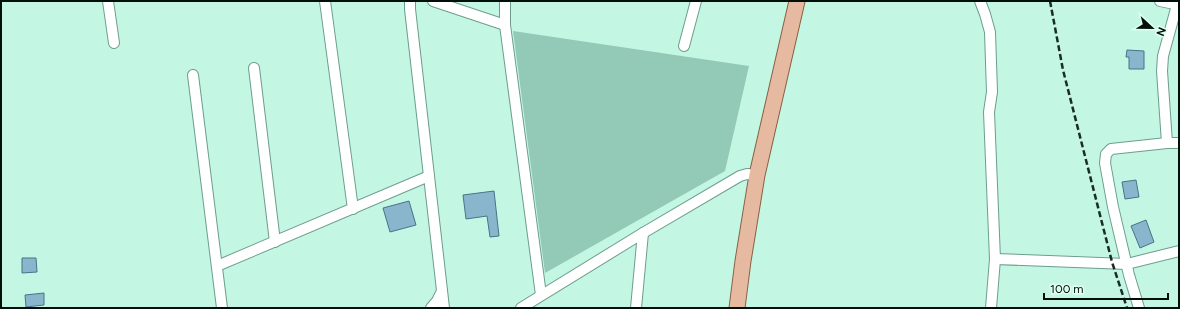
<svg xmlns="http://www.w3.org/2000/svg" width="1180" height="309" font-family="Figtree,sans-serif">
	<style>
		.green { fill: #93cab7 }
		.building { fill: #8ab6cd; stroke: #497388 }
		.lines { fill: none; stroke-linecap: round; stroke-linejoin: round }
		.street-casing { stroke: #6d9d8d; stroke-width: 12 }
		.primary-casing { stroke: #896043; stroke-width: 17 }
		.street { stroke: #fff; stroke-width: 10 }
		.primary { stroke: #e5baa1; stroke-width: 15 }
		.rail { stroke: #192d26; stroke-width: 2.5; stroke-dasharray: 6 3; stroke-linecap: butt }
	</style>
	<rect width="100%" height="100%" fill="#c4f6e4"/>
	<!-- green -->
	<polygon class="green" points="513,31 749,66 725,171 545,273"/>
	<!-- building -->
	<g class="building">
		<polygon points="1127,50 1144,51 1144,69 1129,69 1129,57 1126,57"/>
		<polygon points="1136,180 1139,197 1125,199 1122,182"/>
		<polygon points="494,191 499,236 490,237 487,216 466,219 463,195"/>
		<polygon points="409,201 416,225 390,232 383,208"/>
		<polygon points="1146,220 1154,242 1140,248 1131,226"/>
		<polygon points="22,258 36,258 37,272 22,273"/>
		<polygon points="44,293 44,305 26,307 25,295"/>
	</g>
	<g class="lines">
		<defs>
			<g id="street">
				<polyline points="108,1 114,43"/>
				<polyline points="325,1 353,209"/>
				<polyline points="410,1 410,9 444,308"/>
				<polyline points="433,1 505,25"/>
				<polyline points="505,1 505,25 541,295"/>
				<polyline points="980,1 985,14 990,32 992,92 989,112 995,259 991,308"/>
				<polyline points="1160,1 1179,5"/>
				<polyline points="684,46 696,1"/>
				<polyline points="254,68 275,242"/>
				<polyline points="193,75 222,308"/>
				<polyline points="1167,143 1162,71 1163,56 1177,5"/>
				<polyline points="995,259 1127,264 1179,251"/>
				<polyline points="217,266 429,176"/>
				<polyline points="431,308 437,301 442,291"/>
				<polyline points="521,308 643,233 740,176 747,174 757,175"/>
				<polyline points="636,308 643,233"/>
				<polyline points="1139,308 1129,275 1113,207 1105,163 1106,154 1111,149 1167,143 1179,143"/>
			</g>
			<polyline id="primary" points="737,308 743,261 757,175 797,1"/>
		</defs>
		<!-- street casing -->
		<use href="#street" class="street-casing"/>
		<!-- primary casing -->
		<use href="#primary" class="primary-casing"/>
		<!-- street -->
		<use href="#street" class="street"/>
		<!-- primary -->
		<use href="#primary" class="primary"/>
		<!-- rail -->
		<polyline class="rail" points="1050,1 1063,70 1112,262 1127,308"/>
	</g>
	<!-- border -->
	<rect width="1180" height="309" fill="none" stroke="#000f0a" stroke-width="4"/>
	<!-- north arrow -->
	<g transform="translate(1152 28) rotate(112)" stroke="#e1fff3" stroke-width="3" paint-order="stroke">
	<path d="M0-3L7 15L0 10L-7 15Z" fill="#000f0a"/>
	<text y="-6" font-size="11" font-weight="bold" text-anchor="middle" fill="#000f0a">N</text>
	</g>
	<!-- scale -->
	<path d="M1044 293v6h124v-6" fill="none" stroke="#000f0a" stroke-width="2"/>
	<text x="1050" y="293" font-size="12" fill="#000f0a" stroke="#e1fff3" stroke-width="3" paint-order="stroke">100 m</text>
</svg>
